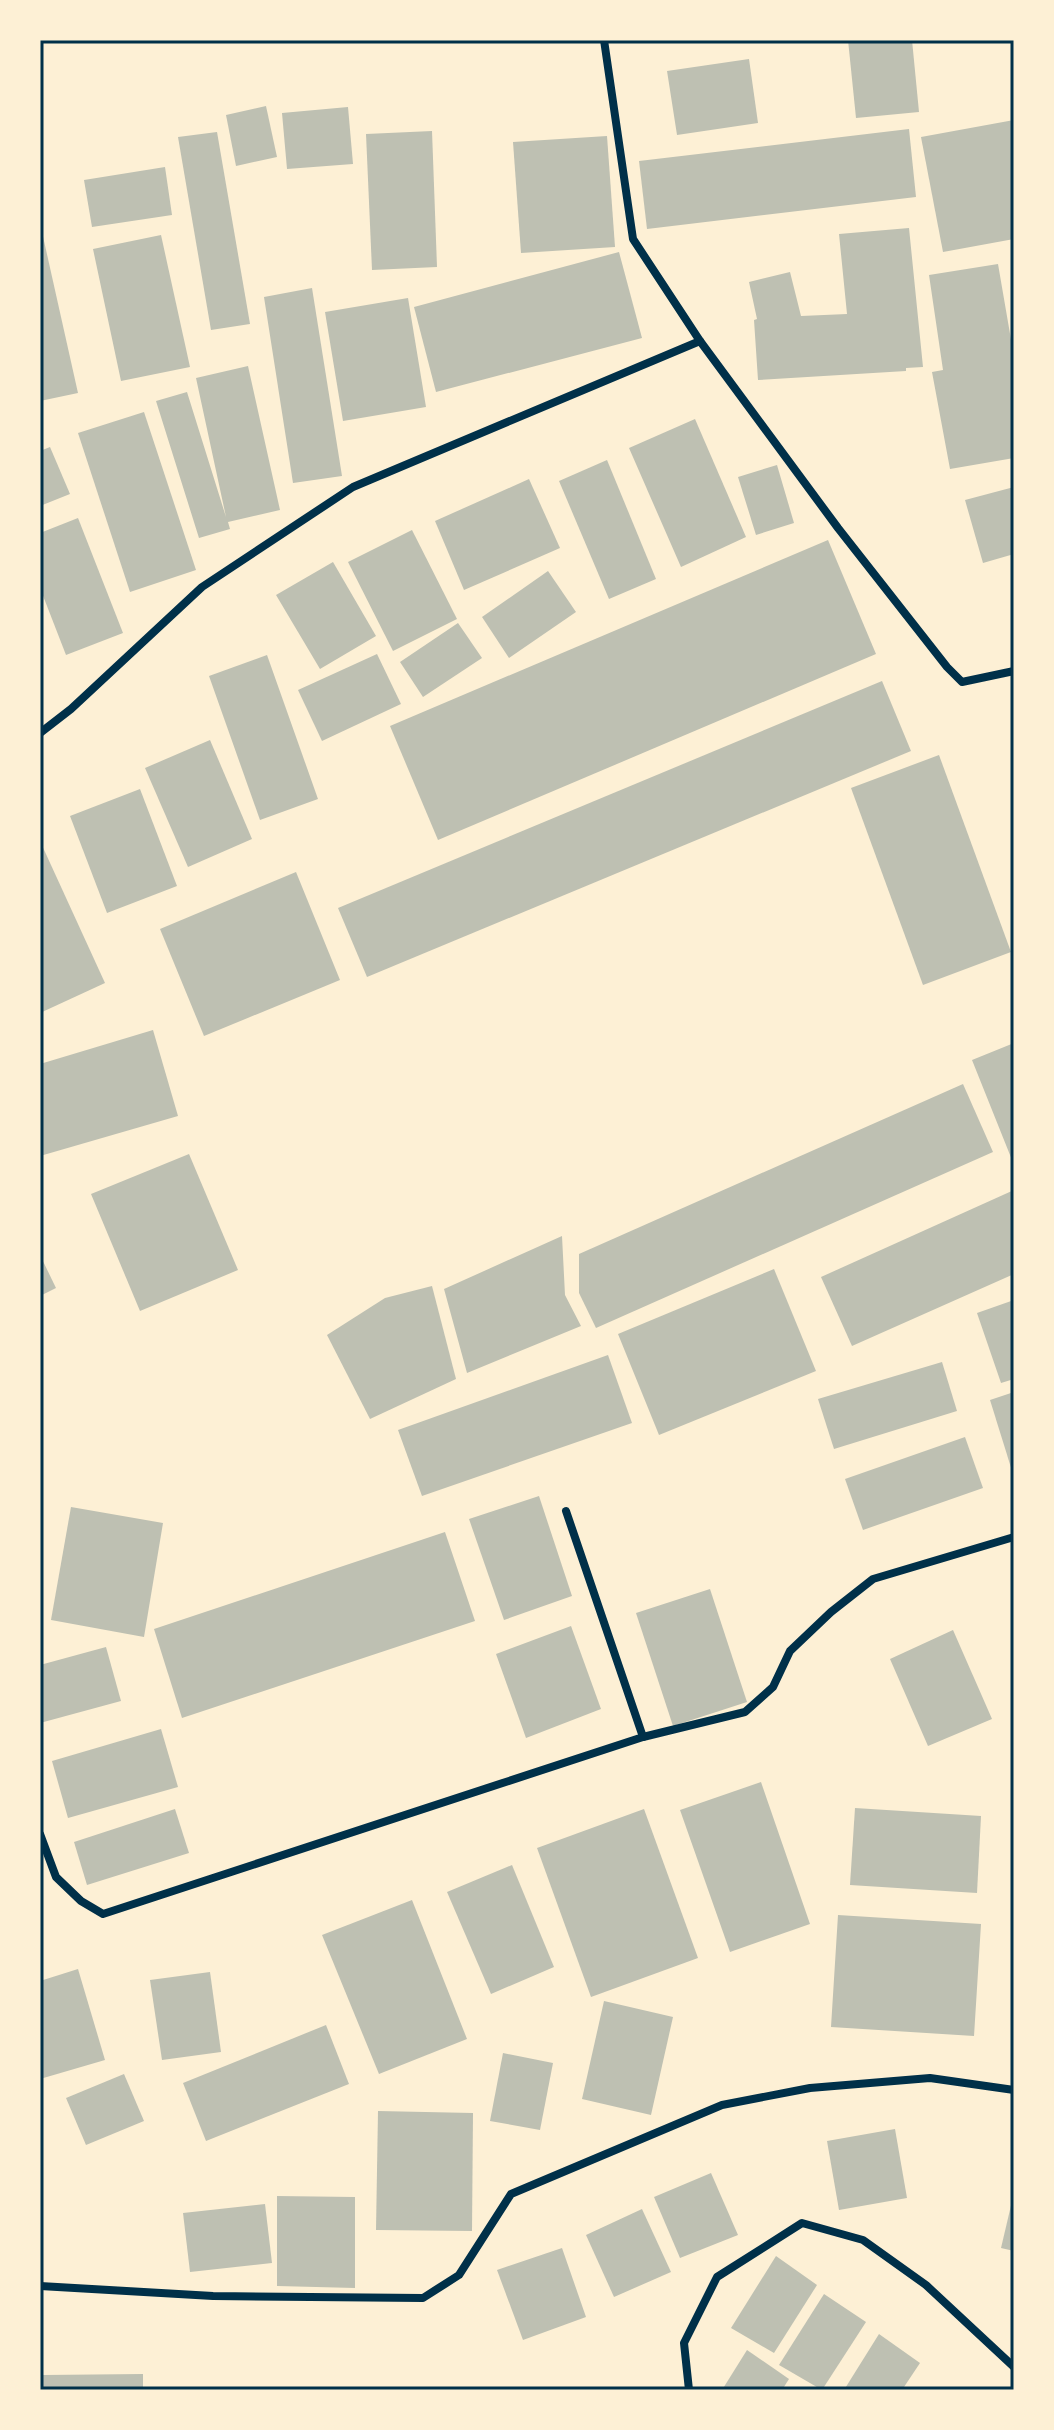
<svg xmlns="http://www.w3.org/2000/svg" width="1054" height="2430" font-family="'Open Sans',sans-serif">
	<style>
		.building { fill: #bec0b2 }
		.lines { fill: none; stroke-linecap: round; stroke-linejoin: round }
		.minor { stroke: #003049; stroke-width: 8 }
		.neatline { fill: none; stroke: #003049; stroke-width: 3 }
	</style>
	<rect width="100%" height="100%" fill="#fdf0d5"/>
	<!-- building -->
	<g class="building">
		<polygon points="848,40 912,40 919,112 856,118"/>
		<polygon points="749,59 758,123 677,135 667,71"/>
		<polygon points="266,106 277,157 236,166 226,115"/>
		<polygon points="348,107 353,164 287,169 282,113"/>
		<polygon points="1014,120 1014,239 943,252 921,137"/>
		<polygon points="909,129 916,197 647,229 639,161"/>
		<polygon points="432,131 437,267 372,270 366,134"/>
		<polygon points="217,132 250,324 211,330 178,137"/>
		<polygon points="607,136 615,247 521,253 513,142"/>
		<polygon points="165,167 172,215 92,227 84,180"/>
		<polygon points="40,223 78,393 40,401"/>
		<polygon points="909,228 923,367 906,368 906,371 758,380 754,320 757,319 749,282 790,272 801,316 847,314 839,234"/>
		<polygon points="161,235 190,367 121,381 93,249"/>
		<polygon points="619,252 642,338 436,392 414,307"/>
		<polygon points="998,264 1014,357 1014,458 950,469 932,372 943,370 929,275"/>
		<polygon points="312,288 342,476 293,483 264,297"/>
		<polygon points="408,298 426,407 343,421 325,312"/>
		<polygon points="248,366 280,510 228,522 230,529 199,538 156,401 187,392 226,517 196,378"/>
		<polygon points="144,412 196,570 130,592 78,433"/>
		<polygon points="695,419 746,537 681,567 629,448"/>
		<polygon points="50,447 70,494 40,506 40,451"/>
		<polygon points="607,460 656,579 609,599 559,481"/>
		<polygon points="777,465 794,523 756,535 738,477"/>
		<polygon points="529,479 560,548 464,590 435,521"/>
		<polygon points="1014,487 1014,554 983,563 965,500"/>
		<polygon points="78,518 123,633 66,655 40,588 40,533"/>
		<polygon points="412,530 457,619 393,651 348,562"/>
		<polygon points="828,540 876,654 438,840 390,726"/>
		<polygon points="333,562 376,636 320,669 276,595"/>
		<polygon points="548,571 576,612 509,658 482,617"/>
		<polygon points="458,623 482,658 423,697 400,662"/>
		<polygon points="377,654 401,704 322,741 298,690"/>
		<polygon points="267,655 318,799 260,820 209,676"/>
		<polygon points="882,681 911,751 367,977 338,908"/>
		<polygon points="210,740 252,839 188,867 145,768"/>
		<polygon points="939,755 1011,952 923,985 851,788"/>
		<polygon points="140,789 177,886 107,913 70,816"/>
		<polygon points="40,841 105,983 40,1013"/>
		<polygon points="296,872 340,980 204,1036 160,929"/>
		<polygon points="153,1030 178,1116 40,1156 40,1064"/>
		<polygon points="1014,1043 1014,1165 972,1060"/>
		<polygon points="963,1084 993,1152 596,1328 579,1293 579,1254"/>
		<polygon points="189,1154 238,1270 140,1311 91,1194"/>
		<polygon points="1014,1190 1014,1274 852,1346 821,1277"/>
		<polygon points="562,1236 565,1295 581,1326 467,1373 444,1289"/>
		<polygon points="40,1255 56,1288 40,1296"/>
		<polygon points="774,1269 816,1371 659,1435 618,1334"/>
		<polygon points="432,1286 456,1379 370,1419 327,1335 385,1298"/>
		<polygon points="1014,1300 1014,1379 1001,1383 977,1313"/>
		<polygon points="608,1355 632,1423 422,1496 398,1430"/>
		<polygon points="942,1362 957,1411 834,1449 818,1399"/>
		<polygon points="1014,1392 1014,1473 1013,1474 990,1400"/>
		<polygon points="965,1437 983,1488 863,1530 845,1479"/>
		<polygon points="539,1496 572,1596 504,1620 469,1519"/>
		<polygon points="71,1507 163,1523 144,1637 51,1620"/>
		<polygon points="445,1532 475,1621 182,1718 154,1629"/>
		<polygon points="710,1589 747,1702 673,1726 636,1613"/>
		<polygon points="571,1626 601,1709 526,1738 496,1654"/>
		<polygon points="953,1630 992,1719 928,1746 890,1659"/>
		<polygon points="106,1647 121,1701 40,1723 40,1665"/>
		<polygon points="161,1729 178,1787 68,1818 52,1761"/>
		<polygon points="761,1782 810,1924 730,1952 680,1810"/>
		<polygon points="855,1808 981,1816 977,1893 850,1885"/>
		<polygon points="175,1809 189,1853 87,1885 74,1842"/>
		<polygon points="644,1809 698,1958 591,1997 537,1848"/>
		<polygon points="512,1865 554,1967 491,1994 447,1892"/>
		<polygon points="412,1900 467,2039 379,2074 322,1935"/>
		<polygon points="838,1915 981,1924 974,2036 831,2027"/>
		<polygon points="78,1969 105,2060 40,2079 40,1981"/>
		<polygon points="210,1972 221,2052 162,2060 150,1980"/>
		<polygon points="604,2001 673,2017 651,2115 582,2099"/>
		<polygon points="326,2025 349,2084 206,2141 183,2083"/>
		<polygon points="503,2053 553,2063 540,2130 490,2121"/>
		<polygon points="124,2074 144,2121 86,2145 66,2098"/>
		<polygon points="378,2111 473,2113 472,2231 376,2230"/>
		<polygon points="895,2129 907,2198 839,2210 827,2141"/>
		<polygon points="711,2173 738,2235 680,2258 654,2197"/>
		<polygon points="277,2196 355,2197 355,2288 277,2286"/>
		<polygon points="1013,2197 1014,2197 1014,2251 1001,2248"/>
		<polygon points="265,2204 272,2263 190,2272 183,2213"/>
		<polygon points="642,2209 671,2272 614,2297 586,2235"/>
		<polygon points="562,2248 586,2317 523,2340 497,2270"/>
		<polygon points="776,2256 817,2285 774,2353 731,2328"/>
		<polygon points="824,2294 866,2322 822,2390 779,2365"/>
		<polygon points="879,2334 920,2363 902,2390 844,2390"/>
		<polygon points="747,2350 789,2379 782,2390 722,2390"/>
		<polygon points="143,2374 143,2390 43,2390 43,2375"/>
	</g>
	<g class="lines">
		<!-- minor -->
		<g class="minor">
			<polyline points="604,40 633,239 700,341"/>
			<polyline points="40,733 71,709 202,587 353,487 700,341 838,528 947,667 962,682 1014,671"/>
			<polyline points="643,1737 745,1712 773,1687 790,1651 831,1612 873,1579 1014,1537"/>
			<polyline points="40,1834 56,1877 81,1901 103,1914 643,1737 566,1511"/>
			<polyline points="40,2286 213,2296 423,2298 459,2275 511,2194 722,2105 810,2088 930,2078 1014,2090"/>
			<polyline points="689,2390 684,2343 717,2277 802,2223 863,2240 926,2285 1014,2367"/>
		</g>
	</g>
	<!-- border -->
	<rect width="1054" height="2430" fill="none" stroke="#fdf0d5" stroke-width="84"/>
	<rect x="42" y="42" width="970" height="2346" class="neatline"/>
</svg>
